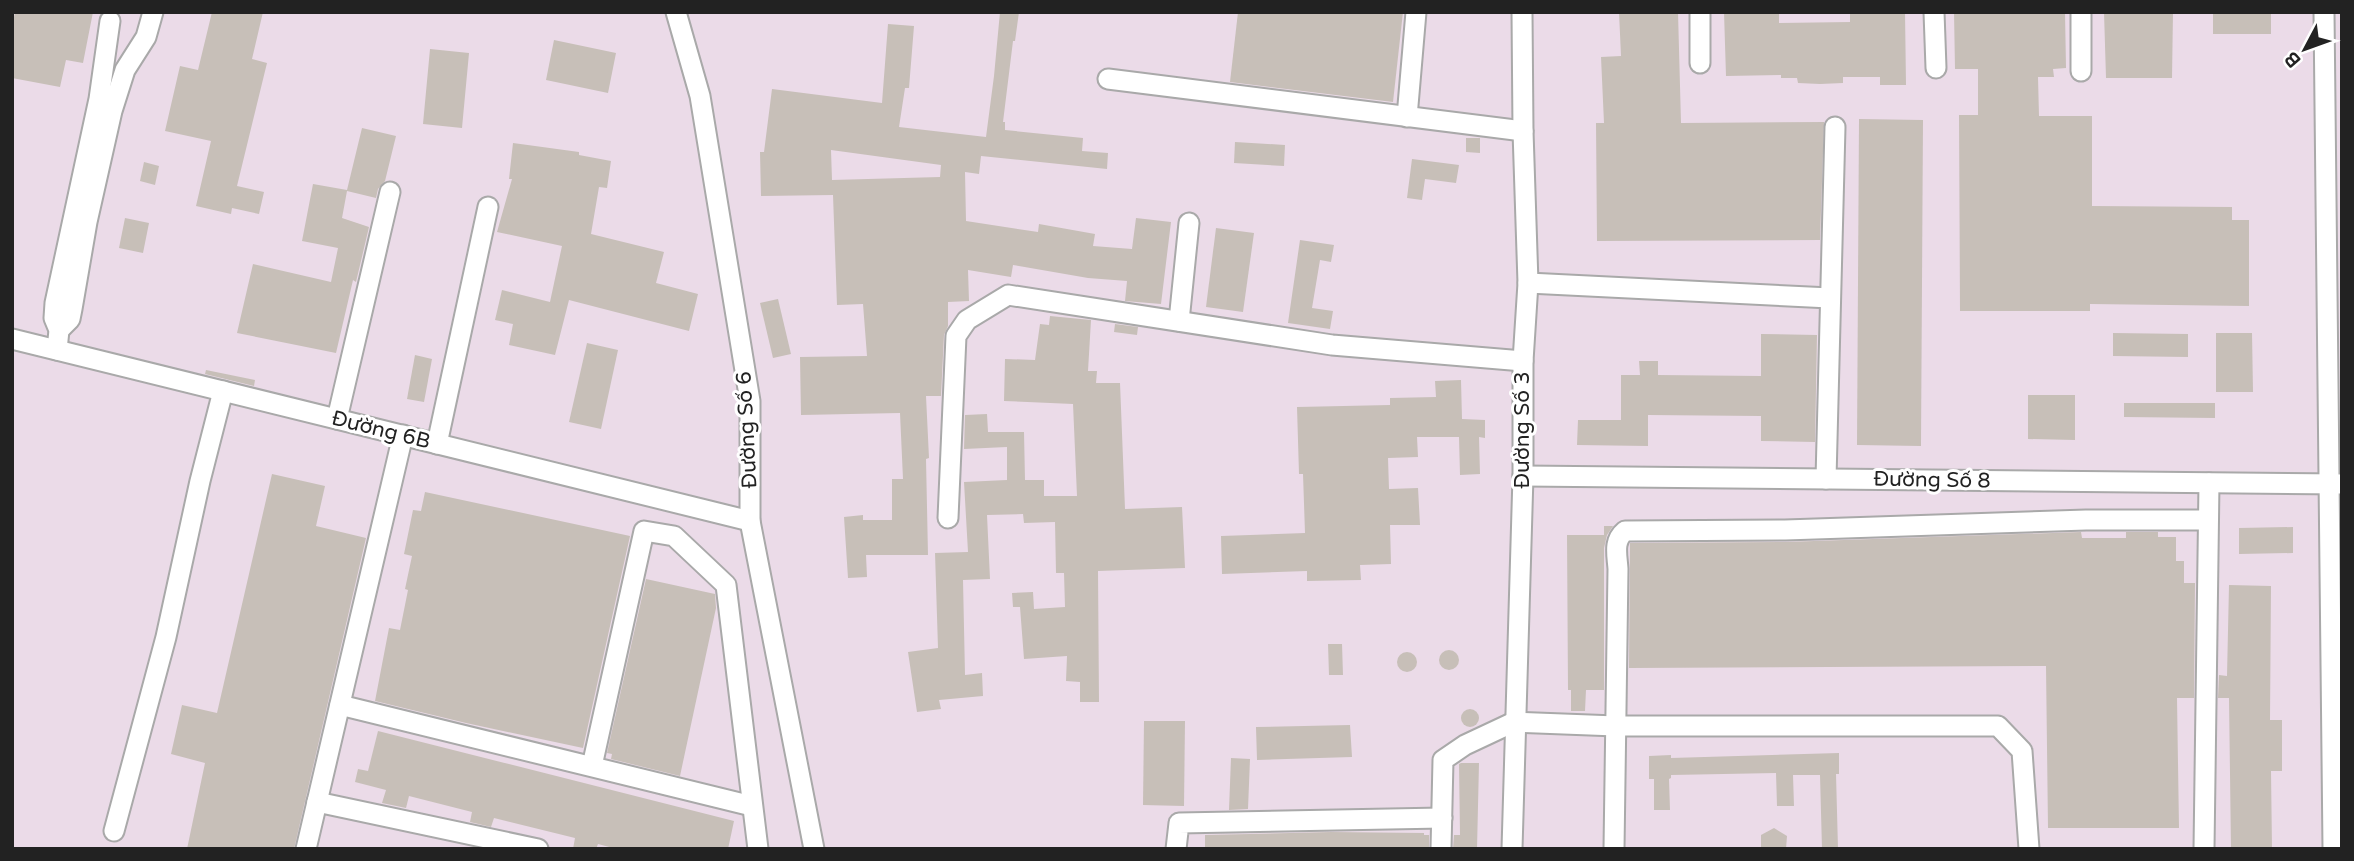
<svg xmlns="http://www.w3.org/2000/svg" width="2354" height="861" font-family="'Varela Round',sans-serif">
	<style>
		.industrial { fill: #ebdbe8 }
		.building { fill: #c7bfb8; fill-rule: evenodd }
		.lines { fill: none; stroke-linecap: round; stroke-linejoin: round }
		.minor-casing { stroke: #a9a9a9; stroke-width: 23 }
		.minor { stroke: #fff; stroke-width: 19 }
		.labels { text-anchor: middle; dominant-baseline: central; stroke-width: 6; stroke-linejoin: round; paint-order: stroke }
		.street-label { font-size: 21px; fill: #222; stroke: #fff }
	</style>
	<rect width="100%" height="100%" fill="#f2efe9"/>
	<!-- industrial -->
	<rect class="industrial" x="12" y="12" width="2330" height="837"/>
	<!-- building -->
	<g class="building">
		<polygon points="15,12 93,12 83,63 66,60 60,87 12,78 12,27"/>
		<polygon points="212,12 263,12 252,59 267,63 237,186 264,192 259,214 232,208 231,214 196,206 211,141 165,131 180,66 198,70"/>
		<path d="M 1000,12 L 1019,12 L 1015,41 L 1013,41 L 1003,122 L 1005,122 L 1005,130 L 1083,138 L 1082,151 L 1108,153 L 1107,169 L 981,156 L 979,174 L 965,172 L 966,221 L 1038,232 L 1039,224 L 1095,234 L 1093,246 L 1132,249 L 1136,218 L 1171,222 L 1161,304 L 1125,301 L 1127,281 L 1088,278 L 1013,265 L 1011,277 L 968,270 L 969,301 L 948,302 L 948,326 L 944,335 L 941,396 L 926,396 L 929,458 L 926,459 L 928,555 L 866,555 L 867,577 L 848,578 L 844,517 L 863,515 L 863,520 L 892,520 L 892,479 L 903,479 L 900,413 L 801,415 L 800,357 L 867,356 L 863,304 L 837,305 L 833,195 L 761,196 L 760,152 L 764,152 L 772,89 L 882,103 L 888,24 L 914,26 L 909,88 L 905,88 L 899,127 L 986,137 L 994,76 ZM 831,150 L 941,165 L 940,177 L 832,180 Z"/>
		<polygon points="1238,12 1403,12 1393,102 1230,82"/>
		<polygon points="1619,12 1678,12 1681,123 1824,122 1820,240 1597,241 1596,123 1604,123 1601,57 1621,56"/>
		<polygon points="1724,12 1779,12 1779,23 1850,22 1850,12 1905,12 1906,85 1880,85 1880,77 1843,77 1843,83 1820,84 1798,83 1797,78 1781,78 1781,75 1726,76"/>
		<polygon points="1954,12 2065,12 2066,68 2053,69 2054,77 2038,77 2039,116 2092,116 2092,206 2232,207 2232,220 2249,220 2249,306 2090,304 2090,311 1960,311 1959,115 1978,115 1978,69 1955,69"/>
		<polygon points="2104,12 2173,12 2172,78 2106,78"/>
		<rect x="2213" y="12" width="58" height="22"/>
		<polygon points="554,40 616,53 608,93 546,80"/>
		<polygon points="430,49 469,53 462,128 423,124"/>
		<polygon points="1859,119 1923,120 1921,446 1857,445"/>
		<polygon points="362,128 396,136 385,181 378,189 376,198 347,191 342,218 369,227 356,282 353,280 336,353 237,333 253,264 331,282 338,248 302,241 313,184 347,190"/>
		<polygon points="1466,138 1480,138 1480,153 1466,152"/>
		<polygon points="1235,142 1285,145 1284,166 1234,163"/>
		<polygon points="513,143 579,152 579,155 611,161 607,188 599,187 591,234 664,252 656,283 698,294 689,331 569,300 555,355 509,345 513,324 495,320 502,290 550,302 562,246 497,232 512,179 509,179"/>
		<polygon points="1412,159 1459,165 1456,183 1425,179 1422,200 1407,198"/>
		<polygon points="144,162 159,166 155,185 140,181"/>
		<polygon points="125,218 149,223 143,253 119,248"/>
		<polygon points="1216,228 1254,233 1243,312 1206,307"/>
		<polygon points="1300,240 1334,245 1331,262 1320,260 1312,308 1333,311 1330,329 1288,323"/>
		<polygon points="778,299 791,354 773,358 760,303"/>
		<polygon points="1050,316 1091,320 1088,371 1097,371 1096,383 1120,383 1125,509 1182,507 1185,568 1098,571 1099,702 1080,702 1080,682 1066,681 1067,656 1024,659 1020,607 1013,607 1012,593 1033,592 1034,609 1065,607 1064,573 1056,573 1055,522 1024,523 1023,514 987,515 990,579 963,580 965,675 982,673 983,696 939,700 941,709 917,712 908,652 938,648 935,553 968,552 964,482 1007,480 1007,447 964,449 965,415 987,414 988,432 1024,432 1025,480 1044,480 1044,496 1077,496 1073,404 1004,401 1005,359 1035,360 1040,324 1049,325"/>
		<polygon points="1115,324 1138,327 1137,335 1114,332"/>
		<polygon points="2113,333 2188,334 2188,357 2113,356"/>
		<polygon points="2216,333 2252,333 2253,392 2216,392"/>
		<polygon points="1761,334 1817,335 1815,442 1761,441 1761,416 1648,415 1648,446 1577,445 1578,420 1621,420 1621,375 1640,375 1639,361 1658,361 1658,375 1761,376"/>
		<polygon points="587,343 618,350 601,429 569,422"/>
		<polygon points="415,355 432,359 424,402 407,399"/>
		<polygon points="206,370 255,380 254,386 205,374"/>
		<polygon points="1461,380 1462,419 1485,420 1485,438 1479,437 1480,474 1460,475 1459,437 1417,437 1418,457 1388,458 1389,489 1418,488 1420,525 1390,525 1391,564 1360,565 1361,580 1307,581 1307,571 1222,574 1221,536 1305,533 1303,474 1299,474 1297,407 1390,405 1390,398 1436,397 1435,381"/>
		<polygon points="2028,395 2075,395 2075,440 2028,439"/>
		<polygon points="2124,403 2215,403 2215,418 2124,417"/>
		<polygon points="272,474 325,486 316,526 366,538 294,849 187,849 205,763 171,754 182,705 217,713"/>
		<polygon points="425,492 630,536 583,748 466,723 375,701 389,628 400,630 408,590 405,589 412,556 404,554 413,510 421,511"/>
		<polygon points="1604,526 1613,526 1607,535 1604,548 1604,690 1586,690 1585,711 1571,711 1571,690 1568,690 1567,535 1604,535"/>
		<polygon points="2293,527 2293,553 2239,554 2239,528"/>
		<polygon points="2081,532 2082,538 2126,538 2126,532 2158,532 2158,537 2176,537 2176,561 2184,561 2184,583 2195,583 2194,698 2177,698 2179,828 2048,828 2046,666 1629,668 1630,543 1785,542"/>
		<polygon points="646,579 715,594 716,608 680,776 611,759 612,754 607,753"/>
		<polygon points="2229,585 2271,586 2270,720 2282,720 2282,771 2271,771 2272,849 2231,849 2229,698 2218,698 2219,675 2227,676"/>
		<polygon points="1328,644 1342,644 1343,675 1329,675"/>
		<circle cx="1449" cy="660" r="10"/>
		<circle cx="1407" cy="662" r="10"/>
		<circle cx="1470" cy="718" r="9"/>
		<polygon points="1144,721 1185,721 1184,806 1143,805"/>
		<polygon points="1350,725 1352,757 1257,760 1256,727"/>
		<polygon points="378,731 734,821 728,849 617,849 598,844 596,849 573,849 575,838 494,818 491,827 470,822 472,812 409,796 406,808 382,803 386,790 355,782 358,769 368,771"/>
		<polygon points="1839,753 1839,774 1836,774 1838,849 1822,849 1820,775 1793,775 1794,806 1777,806 1776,773 1671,775 1671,778 1669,779 1670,810 1654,810 1654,779 1649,779 1649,756 1671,755 1671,758"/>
		<polygon points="1231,758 1250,759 1248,809 1229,810"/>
		<polygon points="1461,763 1479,763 1477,849 1453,849 1454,835 1460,835 1459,764"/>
		<polygon points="1774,828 1787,836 1786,849 1761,849 1761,835"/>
		<polygon points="1331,832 1424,833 1424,835 1429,835 1429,849 1205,849 1205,835"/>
	</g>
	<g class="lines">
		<defs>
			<g id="minor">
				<polyline points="676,12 700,96 750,401 750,521 814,849"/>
				<polyline points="1934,12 1936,68"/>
				<polyline points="2081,12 2081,71"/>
				<polyline points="2324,12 2333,849"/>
				<polyline points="1700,63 1700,12"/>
				<polyline points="1108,79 1523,131"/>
				<polyline points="1407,117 1416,12"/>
				<polyline points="1528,283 1830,298"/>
				<polyline points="1179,321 1189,223"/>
				<polyline points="59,330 70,319 72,309 87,222 112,111 125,70 146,37 153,12"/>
				<polyline points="12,339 750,521"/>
				<polyline points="57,350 59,330 54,318 55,303 99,99 110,21"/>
				<polyline points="337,419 390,192"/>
				<polyline points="437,444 488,207"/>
				<polyline points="1523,476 2342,484"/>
				<polyline points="1826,479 1835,127"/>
				<polyline points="948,518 956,336 967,320 1008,295 1332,345 1523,361"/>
				<polyline points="340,705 752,806"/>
				<polyline points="592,766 644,531 674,536 726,585 758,849"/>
				<polyline points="317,802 538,849"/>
				<polyline points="114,831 166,637 200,481 223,391"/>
				<polyline points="306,849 403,435"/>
				<polyline points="1176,849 1179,823 1442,818"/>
				<polyline points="1441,849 1443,760 1465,745 1514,722 1616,726 1998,726 2022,751 2029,849"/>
				<polyline points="1512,849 1523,476 1523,361 1528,283 1523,131 1522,12"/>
				<path d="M 1614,849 L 1618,569 C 1617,554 1613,541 1625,531 L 1785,530 L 2086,520 L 2208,520"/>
				<polyline points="2204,849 2209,483"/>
			</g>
		</defs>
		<!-- minor casing -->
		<use href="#minor" class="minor-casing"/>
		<!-- minor -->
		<use href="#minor" class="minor"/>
	</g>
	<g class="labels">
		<!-- street labels -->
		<g class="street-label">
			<text transform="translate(381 430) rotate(14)">Đường 6B</text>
			<text transform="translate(747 430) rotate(-93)">Đường Số 6</text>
			<text transform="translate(1522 430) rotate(-90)">Đường Số 3</text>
			<text transform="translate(1932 480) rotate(1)">Đường Số 8</text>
		</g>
	</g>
	<!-- border -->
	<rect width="2354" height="861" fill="none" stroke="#222222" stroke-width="28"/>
	<!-- north arrow -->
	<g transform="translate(2305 49) rotate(229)" stroke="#ffffff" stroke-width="5" paint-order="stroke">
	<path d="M0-5L12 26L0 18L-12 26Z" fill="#222222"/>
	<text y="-10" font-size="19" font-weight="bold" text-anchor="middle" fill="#222222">B</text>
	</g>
</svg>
